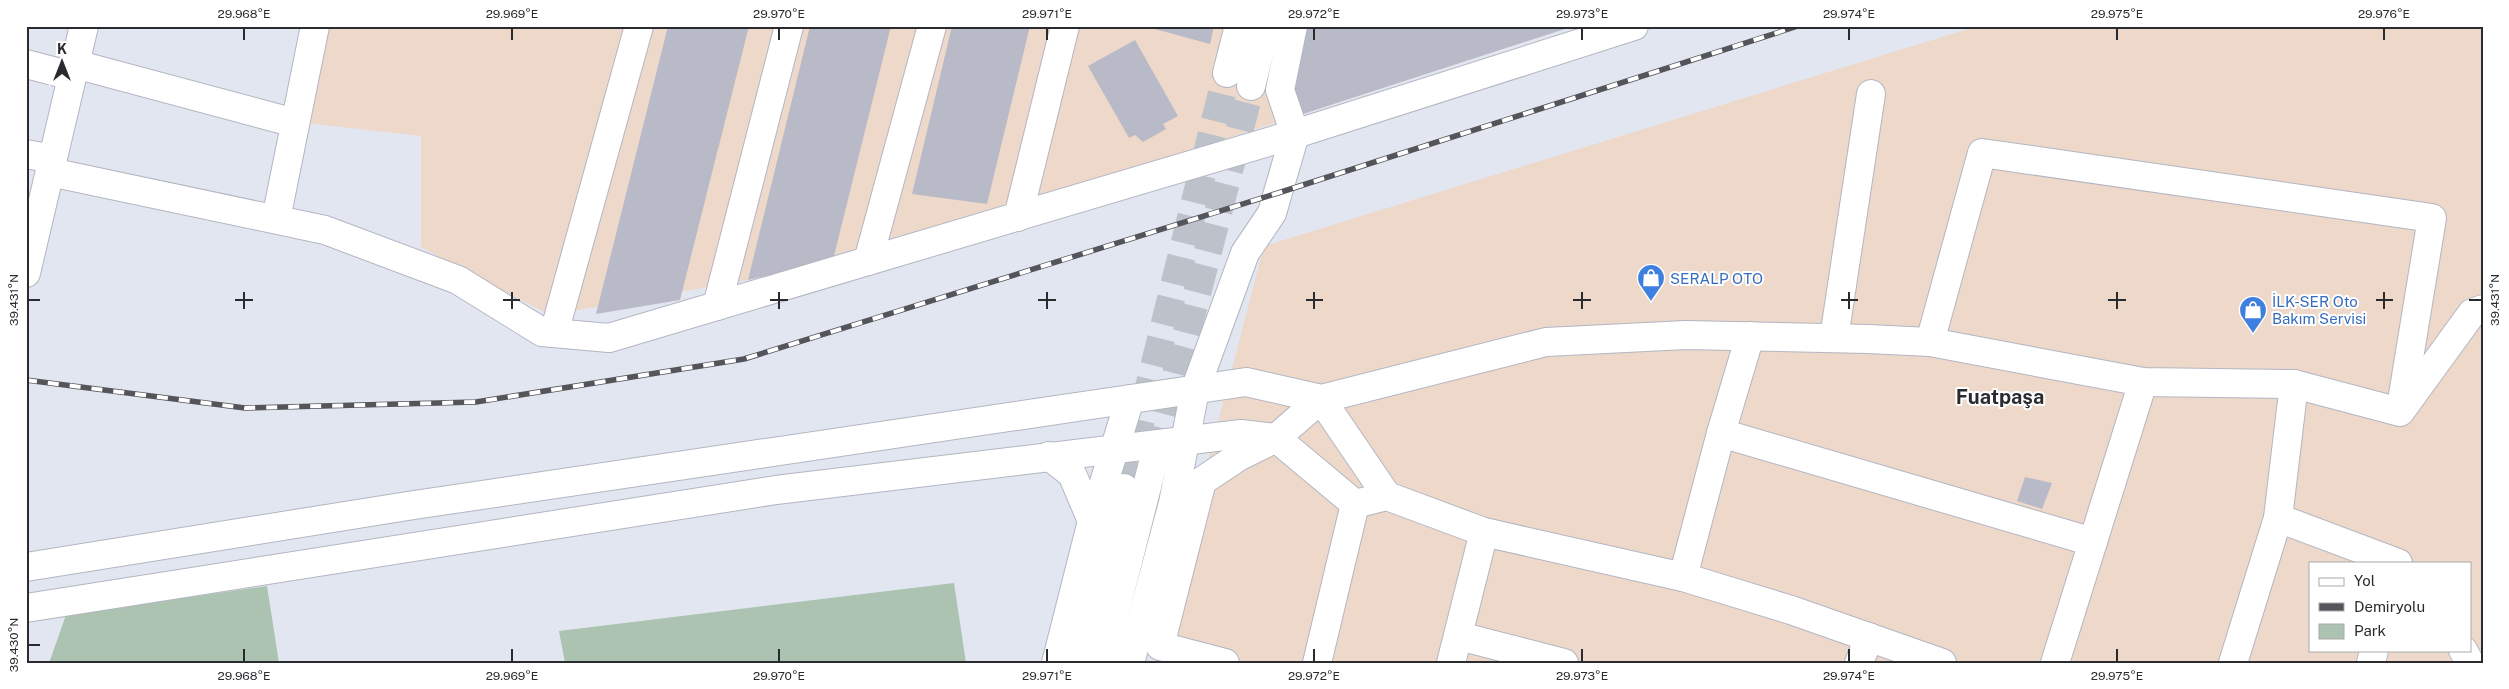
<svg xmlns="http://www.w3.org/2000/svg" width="2509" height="689" font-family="'Public Sans',sans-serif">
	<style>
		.industrial { fill: #edd8ca; fill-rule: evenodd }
		.green { fill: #abc3b0 }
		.building { fill: #b8bbc7 }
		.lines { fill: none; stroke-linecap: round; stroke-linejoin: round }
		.minor-tunnel { stroke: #bdc1ca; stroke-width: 28; stroke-dasharray: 28 14; stroke-linecap: butt }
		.minor-casing { stroke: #b3b6c2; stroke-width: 30 }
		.minor { stroke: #fff; stroke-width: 28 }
		.rail-casing { stroke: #54555b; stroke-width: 5.5 }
		.rail { stroke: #fff; stroke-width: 4; stroke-dasharray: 11; stroke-linecap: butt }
		.ticks { fill: none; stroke: #2a2b2f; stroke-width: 2 }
		.labels { text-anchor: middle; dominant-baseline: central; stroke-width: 4; stroke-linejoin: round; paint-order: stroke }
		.shop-label { font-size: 15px; fill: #366cbe; stroke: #fff; text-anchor: start }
		.district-label { font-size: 20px; font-weight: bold; fill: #2a2b2f; stroke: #fff }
		.neatline { fill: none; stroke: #2a2b2f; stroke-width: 2 }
		.ticks-label { font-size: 12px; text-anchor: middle; fill: #2a2b2f }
	</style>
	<rect width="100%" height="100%" fill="#e2e6f1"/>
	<!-- industrial -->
	<g class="industrial">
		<polygon points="307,26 1573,26 1185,152 753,279 550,315 421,247 421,136 298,122"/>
		<path d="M 1978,26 L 2483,26 L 2483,663 L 1155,663 L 1264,246 ZM 2310,563 L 2470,563 L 2470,650 L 2310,650 Z"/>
	</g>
	<!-- green -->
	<g class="green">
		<polygon points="954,583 966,663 565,663 559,631"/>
		<polygon points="267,586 279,663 49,663 66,615"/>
	</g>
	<!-- building -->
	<g class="building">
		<polygon points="668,26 749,26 680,300 596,314"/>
		<polygon points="810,26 891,26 833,260 748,280"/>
		<polygon points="952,26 1030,26 987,204 912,194"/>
		<polygon points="1144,26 1214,26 1210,44"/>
		<polygon points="1303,26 1571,26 1571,27 1303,114 1290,85"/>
		<polygon points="1135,40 1178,116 1163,124 1166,129 1143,142 1135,135 1129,138 1088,66"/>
		<polygon points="2025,477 2052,483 2042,509 2017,501"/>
	</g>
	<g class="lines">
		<!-- minor-tunnel -->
		<g class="minor-tunnel">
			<polyline points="1155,455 1251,86"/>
			<polyline points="1124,488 1227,73"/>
		</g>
		<defs>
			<g id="minor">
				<polyline points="26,64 72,76"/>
				<polyline points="75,64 295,123"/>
				<polyline points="1227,73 1239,26"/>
				<polyline points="1251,86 1266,26"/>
				<polyline points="26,154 53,159"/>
				<polyline points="50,172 325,230 458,280 542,332 609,338 1295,134 1634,26"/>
				<polyline points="1018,217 1065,26"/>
				<polyline points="276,219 315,26"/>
				<polyline points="868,261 932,26"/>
				<polyline points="26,273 84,26"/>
				<polyline points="717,306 789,26"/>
				<polyline points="554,333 639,26"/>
				<polyline points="1834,338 1871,94"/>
				<polyline points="1930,342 1982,153 2432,218 2401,407"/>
				<polyline points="1721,433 2093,542"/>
				<polyline points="1049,456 1072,474 1092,521 1056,663"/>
				<polyline points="1355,504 1387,496 1484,532 1683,577 1791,610 1942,663"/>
				<polyline points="2278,518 2398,563"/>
				<polyline points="1092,521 1130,399"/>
				<polyline points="26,567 414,505 1246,382 1321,399 1546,342 1686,335 1868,339 1930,342 2143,382 2294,384 2400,412 2472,313 2483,309"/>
				<polyline points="1683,577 1721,433 1750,336"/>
				<polyline points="26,608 776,490 1241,434 1276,438 1355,504"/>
				<polyline points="1459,636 1564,663"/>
				<polyline points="2463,650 2470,663"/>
				<polyline points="1077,663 1124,488"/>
				<polyline points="1102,663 1155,455"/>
				<polyline points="1130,663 1173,503 1195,390 1245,253 1272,213 1295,134 1280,90 1293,26"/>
				<polyline points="1225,663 1160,646 1202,481 1238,457 1276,438 1321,399 1387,496"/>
				<polyline points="1317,663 1355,504"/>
				<polyline points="1451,663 1484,532"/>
				<polyline points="1859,663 1869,637"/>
				<polyline points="2055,663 2143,382"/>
				<polyline points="2233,663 2278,518 2294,384"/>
				<polyline points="2371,663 2374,650"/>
			</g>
		</defs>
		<!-- minor casing -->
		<use href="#minor" class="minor-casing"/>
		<!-- minor -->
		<use href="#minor" class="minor"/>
		<defs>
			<polyline id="rail" points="26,380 245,408 476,402 744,359 1278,193 1798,26"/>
		</defs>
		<!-- rail casing -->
		<use href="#rail" class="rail-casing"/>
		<!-- rail -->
		<use href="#rail" class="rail"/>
	</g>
	<!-- ticks -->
	<path class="ticks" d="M 244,28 L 244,40M 512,28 L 512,40M 779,28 L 779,40M 1047,28 L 1047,40M 1314,28 L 1314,40M 1582,28 L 1582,40M 1849,28 L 1849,40M 2117,28 L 2117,40M 2384,28 L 2384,40M 244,292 L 244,309M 512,292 L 512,309M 779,292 L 779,309M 1047,292 L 1047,309M 1314,292 L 1314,309M 1582,292 L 1582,309M 1849,292 L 1849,309M 2117,292 L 2117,309M 2384,292 L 2384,309M 28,300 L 40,300M 235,300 L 253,300M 503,300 L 520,300M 770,300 L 788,300M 1038,300 L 1056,300M 1306,300 L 1323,300M 1573,300 L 1591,300M 1841,300 L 1858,300M 2108,300 L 2126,300M 2376,300 L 2393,300M 2469,300 L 2482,300M 28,645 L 40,645M 244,649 L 244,662M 512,649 L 512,662M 779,649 L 779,662M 1047,649 L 1047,662M 1314,649 L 1314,662M 1582,649 L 1582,662M 1849,649 L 1849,662M 2117,649 L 2117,662"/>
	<!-- icons -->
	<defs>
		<symbol id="shop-pin" viewBox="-11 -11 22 30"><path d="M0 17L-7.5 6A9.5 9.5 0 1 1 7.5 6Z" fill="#3f7fe0" stroke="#fff"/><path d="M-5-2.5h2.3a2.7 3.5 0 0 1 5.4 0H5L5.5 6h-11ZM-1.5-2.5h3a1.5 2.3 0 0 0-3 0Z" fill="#fff"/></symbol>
	</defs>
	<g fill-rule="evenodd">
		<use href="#shop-pin" x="1635" y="262" width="32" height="43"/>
		<use href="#shop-pin" x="2237" y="294" width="32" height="43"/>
	</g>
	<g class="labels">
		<!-- shop labels -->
		<g class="shop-label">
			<text x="1670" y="278">SERALP OTO</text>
			<text x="2272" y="301">İLK-SER Oto<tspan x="2272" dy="17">Bakım Servisi</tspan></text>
		</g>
		<!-- district labels -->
		<g class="district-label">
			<text x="2000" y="397">Fuatpaşa</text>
		</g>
	</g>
	<!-- border -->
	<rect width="2509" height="689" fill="none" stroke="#ffffff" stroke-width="55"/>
	<!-- legend -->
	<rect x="2309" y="562" width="162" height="90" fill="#ffffff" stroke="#aaaaac"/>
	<rect x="2319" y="578" width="25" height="8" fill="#ffffff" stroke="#aaaaac"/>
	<text x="2354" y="586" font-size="15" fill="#2a2b2f">Yol</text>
	<rect x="2319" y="603" width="25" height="8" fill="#54555b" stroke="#aaaaac"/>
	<text x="2354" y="612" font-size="15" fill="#2a2b2f">Demiryolu</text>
	<rect x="2319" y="624" width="25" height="15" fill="#abc3b0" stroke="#aaaaac"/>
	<text x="2354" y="636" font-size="15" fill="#2a2b2f">Park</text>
	<!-- north arrow -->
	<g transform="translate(62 62)" stroke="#ffffff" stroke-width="4" paint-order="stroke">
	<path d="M0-4L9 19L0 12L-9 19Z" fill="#2a2b2f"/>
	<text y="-8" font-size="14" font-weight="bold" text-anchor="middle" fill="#2a2b2f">K</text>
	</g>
	<rect x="28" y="28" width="2454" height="634" class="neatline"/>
	<g class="ticks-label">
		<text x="244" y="18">29.968°E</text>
		<text x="512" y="18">29.969°E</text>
		<text x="779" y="18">29.970°E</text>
		<text x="1047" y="18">29.971°E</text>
		<text x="1314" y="18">29.972°E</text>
		<text x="1582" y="18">29.973°E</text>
		<text x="1849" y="18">29.974°E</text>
		<text x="2117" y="18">29.975°E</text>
		<text x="2384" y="18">29.976°E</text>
		<text transform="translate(14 300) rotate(-90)" y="4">39.431°N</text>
		<text transform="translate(2495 300) rotate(-90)" y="4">39.431°N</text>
		<text transform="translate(14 645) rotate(-90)" y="4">39.430°N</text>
		<text x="244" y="680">29.968°E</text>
		<text x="512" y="680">29.969°E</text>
		<text x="779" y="680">29.970°E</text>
		<text x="1047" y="680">29.971°E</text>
		<text x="1314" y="680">29.972°E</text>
		<text x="1582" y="680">29.973°E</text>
		<text x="1849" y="680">29.974°E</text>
		<text x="2117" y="680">29.975°E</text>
	</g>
</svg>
